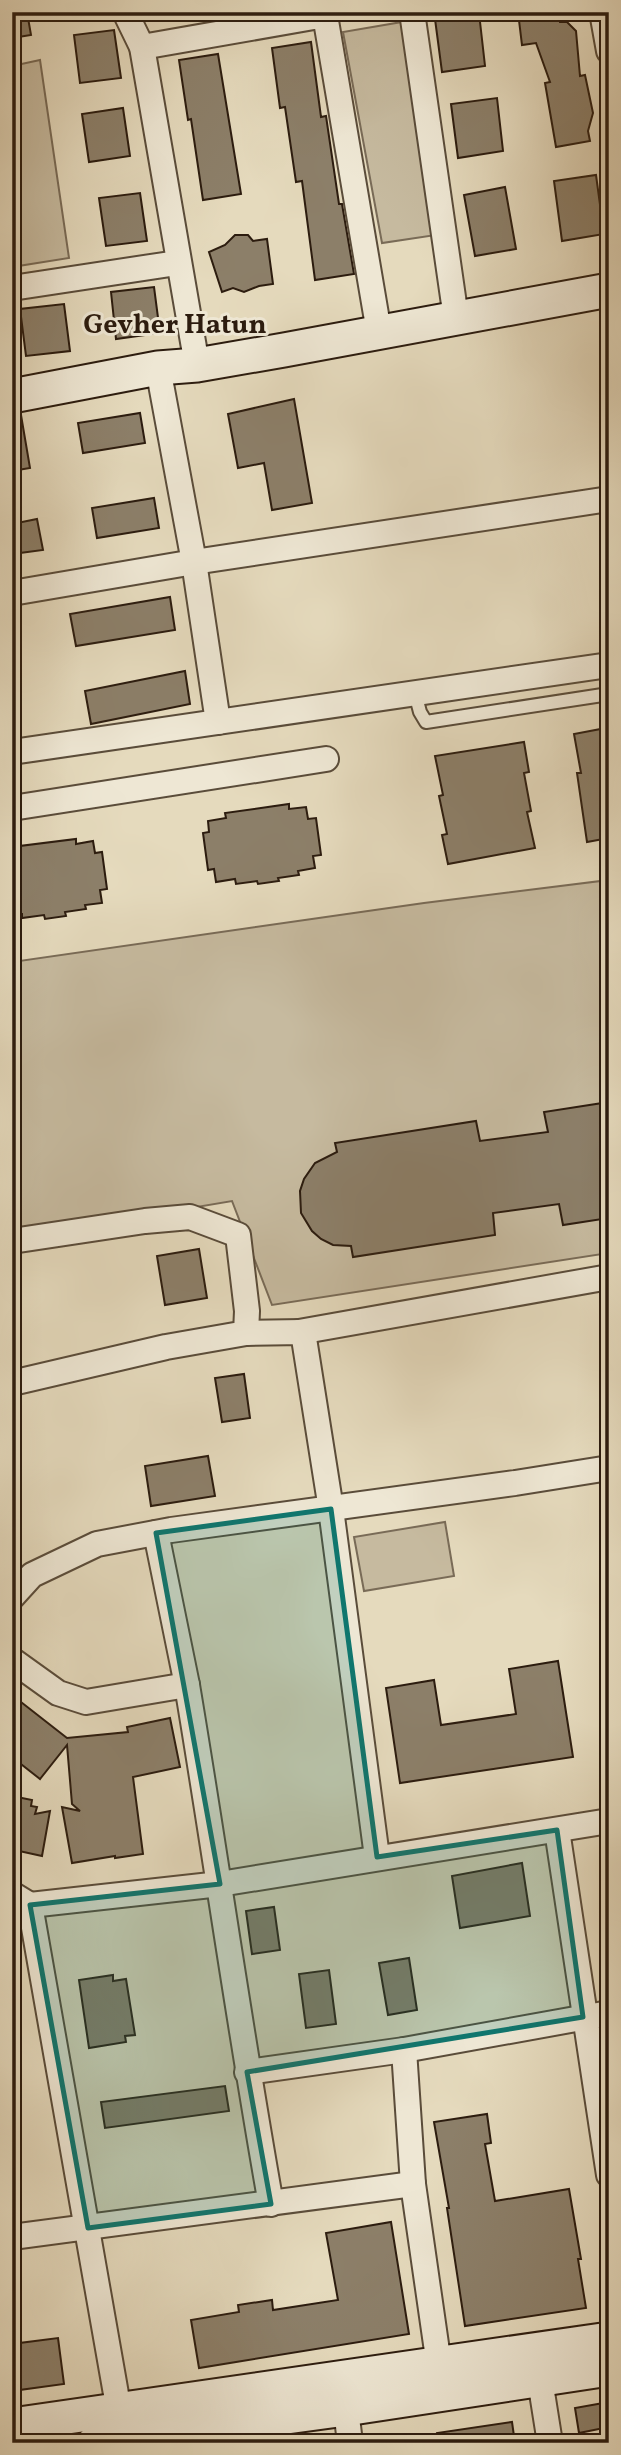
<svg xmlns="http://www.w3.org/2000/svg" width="621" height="2455" font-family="Vollkorn,serif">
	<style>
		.green { fill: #c6ba9f; stroke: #796b57; stroke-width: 2 }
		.building { fill: #8c7f69; stroke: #2c1c0f; stroke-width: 2 }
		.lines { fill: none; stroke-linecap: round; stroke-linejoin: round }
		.lane-casing { stroke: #5a4c3a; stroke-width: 16 }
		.street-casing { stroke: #5a4c3a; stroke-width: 28 }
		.secondary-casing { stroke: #2c1c0f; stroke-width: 37 }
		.lane { stroke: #eee7d4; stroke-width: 12 }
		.street { stroke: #eee7d4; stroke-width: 24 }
		.secondary { stroke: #eee7d4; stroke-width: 33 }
		.marked { fill: #0f766e; fill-opacity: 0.2; stroke: #0f766e; stroke-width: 5; stroke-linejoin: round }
		.labels { text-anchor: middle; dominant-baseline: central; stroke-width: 6; stroke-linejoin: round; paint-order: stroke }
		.district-label { font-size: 28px; font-weight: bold; fill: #2c1c0f; stroke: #eee7d4 }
	</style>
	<rect width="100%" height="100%" fill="#e5dabd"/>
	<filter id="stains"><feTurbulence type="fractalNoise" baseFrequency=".00286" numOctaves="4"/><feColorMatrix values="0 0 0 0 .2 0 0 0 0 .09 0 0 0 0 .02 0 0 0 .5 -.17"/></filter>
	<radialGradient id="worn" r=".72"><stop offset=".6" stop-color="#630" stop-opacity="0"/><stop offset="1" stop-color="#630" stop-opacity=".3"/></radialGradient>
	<!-- green -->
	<g class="green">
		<polygon points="402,22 436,235 382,243 343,32"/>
		<polygon points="40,60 69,258 12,267 12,66"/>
		<polygon points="609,880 609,1253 272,1305 232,1201 12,1238 12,962 424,903"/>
		<polygon points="445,1522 454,1576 364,1591 354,1537"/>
	</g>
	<!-- building -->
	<g class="building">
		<polygon points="12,12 27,12 31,35 12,38"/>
		<polygon points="518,12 552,12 559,15 560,22 567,22 576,31 580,76 585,75 593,113 588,131 590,141 556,147 545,83 550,82 536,43 522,45"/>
		<polygon points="479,13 485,66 442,72 435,19"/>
		<polygon points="114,30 121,78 80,83 74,35"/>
		<polygon points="311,42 321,117 326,116 339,204 342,204 354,274 315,280 302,181 296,182 285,107 280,108 272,48"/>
		<polygon points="218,54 241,194 203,200 191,119 188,120 179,60"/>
		<polygon points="497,98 503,151 458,158 451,104"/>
		<polygon points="123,108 130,156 89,162 82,114"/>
		<polygon points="596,175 604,234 562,241 554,181"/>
		<polygon points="505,187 516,249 475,256 464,195"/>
		<polygon points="140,193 147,241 106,246 99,198"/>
		<polygon points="235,235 248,235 253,241 267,239 273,284 259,286 244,292 233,288 222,292 209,252 225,245"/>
		<polygon points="154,287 160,333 116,339 111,292"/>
		<polygon points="64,304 70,351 26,356 20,309"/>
		<polygon points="294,399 312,503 272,510 264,463 238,468 228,414"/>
		<polygon points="140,413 145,443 83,453 78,423"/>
		<polygon points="12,415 21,415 30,468 12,471"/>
		<polygon points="154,498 159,528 97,538 92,508"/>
		<polygon points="37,519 43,550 12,554 12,524"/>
		<polygon points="170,597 175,630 76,646 70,614"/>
		<polygon points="185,671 190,704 91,724 85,691"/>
		<polygon points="606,728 609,741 609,838 587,842 577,773 581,773 574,734"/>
		<polygon points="524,742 529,772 524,773 531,811 527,812 535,848 448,864 442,835 447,834 439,796 443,795 435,756"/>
		<polygon points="289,804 289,809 306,807 308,819 316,818 321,855 313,856 315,868 298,871 299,875 278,878 279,881 258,884 257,881 236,884 235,879 216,882 214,869 208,870 203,833 209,832 208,821 226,818 225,813"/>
		<polygon points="76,839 76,844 93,841 95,853 102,852 107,889 100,890 102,903 85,905 86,909 65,912 66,916 45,919 44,915 22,918 22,914 12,915 12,847"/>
		<polygon points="609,1102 609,1218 563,1225 559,1204 493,1213 495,1235 353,1257 351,1246 333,1245 321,1239 312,1231 301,1213 300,1191 304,1179 315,1163 337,1152 335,1143 476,1121 480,1141 548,1132 544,1112"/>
		<polygon points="199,1249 207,1298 165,1305 157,1256"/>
		<polygon points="244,1374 250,1418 222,1422 215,1378"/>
		<polygon points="208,1456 215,1496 151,1506 145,1466"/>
		<polygon points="558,1661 573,1757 400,1783 386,1688 434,1680 441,1725 516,1714 509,1669"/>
		<polygon points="12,1695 67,1738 128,1732 127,1727 170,1718 180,1767 133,1777 143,1854 115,1858 115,1856 72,1863 62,1807 80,1811 72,1804 67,1745 40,1779 12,1757"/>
		<polygon points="12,1796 32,1800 31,1806 37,1807 35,1814 50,1811 42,1856 19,1851 20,1845 12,1843"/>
		<polygon points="522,1863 530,1916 460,1928 452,1876"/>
		<polygon points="274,1907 280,1950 252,1954 246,1911"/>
		<polygon points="409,1958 417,2010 388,2015 379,1963"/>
		<polygon points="329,1970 336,2024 306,2028 299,1974"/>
		<polygon points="113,1975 113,1981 126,1979 135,2035 125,2036 126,2042 89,2048 79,1980"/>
		<polygon points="225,2086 229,2111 105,2128 101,2102"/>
		<polygon points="487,2114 491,2143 485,2144 495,2201 569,2189 581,2259 578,2259 586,2308 465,2326 447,2208 449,2208 434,2122"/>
		<polygon points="391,2222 409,2334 199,2368 191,2320 239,2312 238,2305 272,2300 273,2310 338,2300 326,2233"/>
		<polygon points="58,2338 64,2384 12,2391 12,2344"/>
		<polygon points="609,2402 609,2427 579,2433 575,2408"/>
		<polygon points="512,2422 515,2443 438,2443 437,2433"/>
	</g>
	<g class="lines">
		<defs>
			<polyline id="lane" points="415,693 420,712 426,722 609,694"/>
			<g id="street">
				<polyline points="125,12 142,47 197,365"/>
				<polyline points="412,12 456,318"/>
				<polyline points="602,12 609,51"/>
				<polyline points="142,47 325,15 379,332"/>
				<polyline points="12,288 177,263"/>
				<polyline points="158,368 194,562 218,722"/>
				<polyline points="12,593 194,562 609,499"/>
				<polyline points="12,752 609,665"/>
				<polyline points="12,808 326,759"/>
				<polyline points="12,1241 145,1221 190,1217 238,1235 247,1311 246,1333 166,1347 12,1383"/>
				<polyline points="299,1332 609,1277"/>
				<polyline points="246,1333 303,1332 331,1509 377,1857"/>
				<polyline points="156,1533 187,1685"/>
				<polyline points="12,1597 32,1575 97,1544 171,1530 515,1483 609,1468"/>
				<path d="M 12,1660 L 58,1693 L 86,1702 L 187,1685 C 216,1858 240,2031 271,2204"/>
				<polyline points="557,1830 609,2175"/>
				<polyline points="12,1894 30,1905 119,2411"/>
				<polyline points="30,1905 220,1884 609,1821"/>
				<polyline points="404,2050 413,2184 439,2365"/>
				<polyline points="247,2072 404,2050 609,2013"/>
				<polyline points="12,2237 413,2184"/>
				<polyline points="540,2380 550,2443"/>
				<polyline points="346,2409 350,2443"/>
			</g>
			<g id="secondary">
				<polyline points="12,396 158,368 197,365 284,350 609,290"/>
				<polyline points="12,2425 609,2339"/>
				<polyline points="94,2443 346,2409 609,2369"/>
			</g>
		</defs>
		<!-- lane casing -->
		<use href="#lane" class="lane-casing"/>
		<!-- street casing -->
		<use href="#street" class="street-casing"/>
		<!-- secondary casing -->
		<use href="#secondary" class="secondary-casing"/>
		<!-- lane -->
		<use href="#lane" class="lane"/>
		<!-- street -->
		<use href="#street" class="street"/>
		<!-- secondary -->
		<use href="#secondary" class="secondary"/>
	</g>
	<!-- marked area -->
	<path class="marked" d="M 331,1509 L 377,1857 L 557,1830 L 583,2017 L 247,2072 L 271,2204 L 88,2228 L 30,1905 L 220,1884 L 156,1533 Z"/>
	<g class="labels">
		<!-- district labels -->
		<g class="district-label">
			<text x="175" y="325">Gevher Hatun</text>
		</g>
	</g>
	<!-- margin -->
	<rect width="621" height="2455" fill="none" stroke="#e5dabd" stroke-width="42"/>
	<rect x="14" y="14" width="593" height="2427" fill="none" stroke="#2c1c0f" stroke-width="3.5"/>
	<rect x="21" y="21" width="579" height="2413" fill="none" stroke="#2c1c0f" stroke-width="2"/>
	<rect width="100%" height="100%" filter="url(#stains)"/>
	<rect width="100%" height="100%" fill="url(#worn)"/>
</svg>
